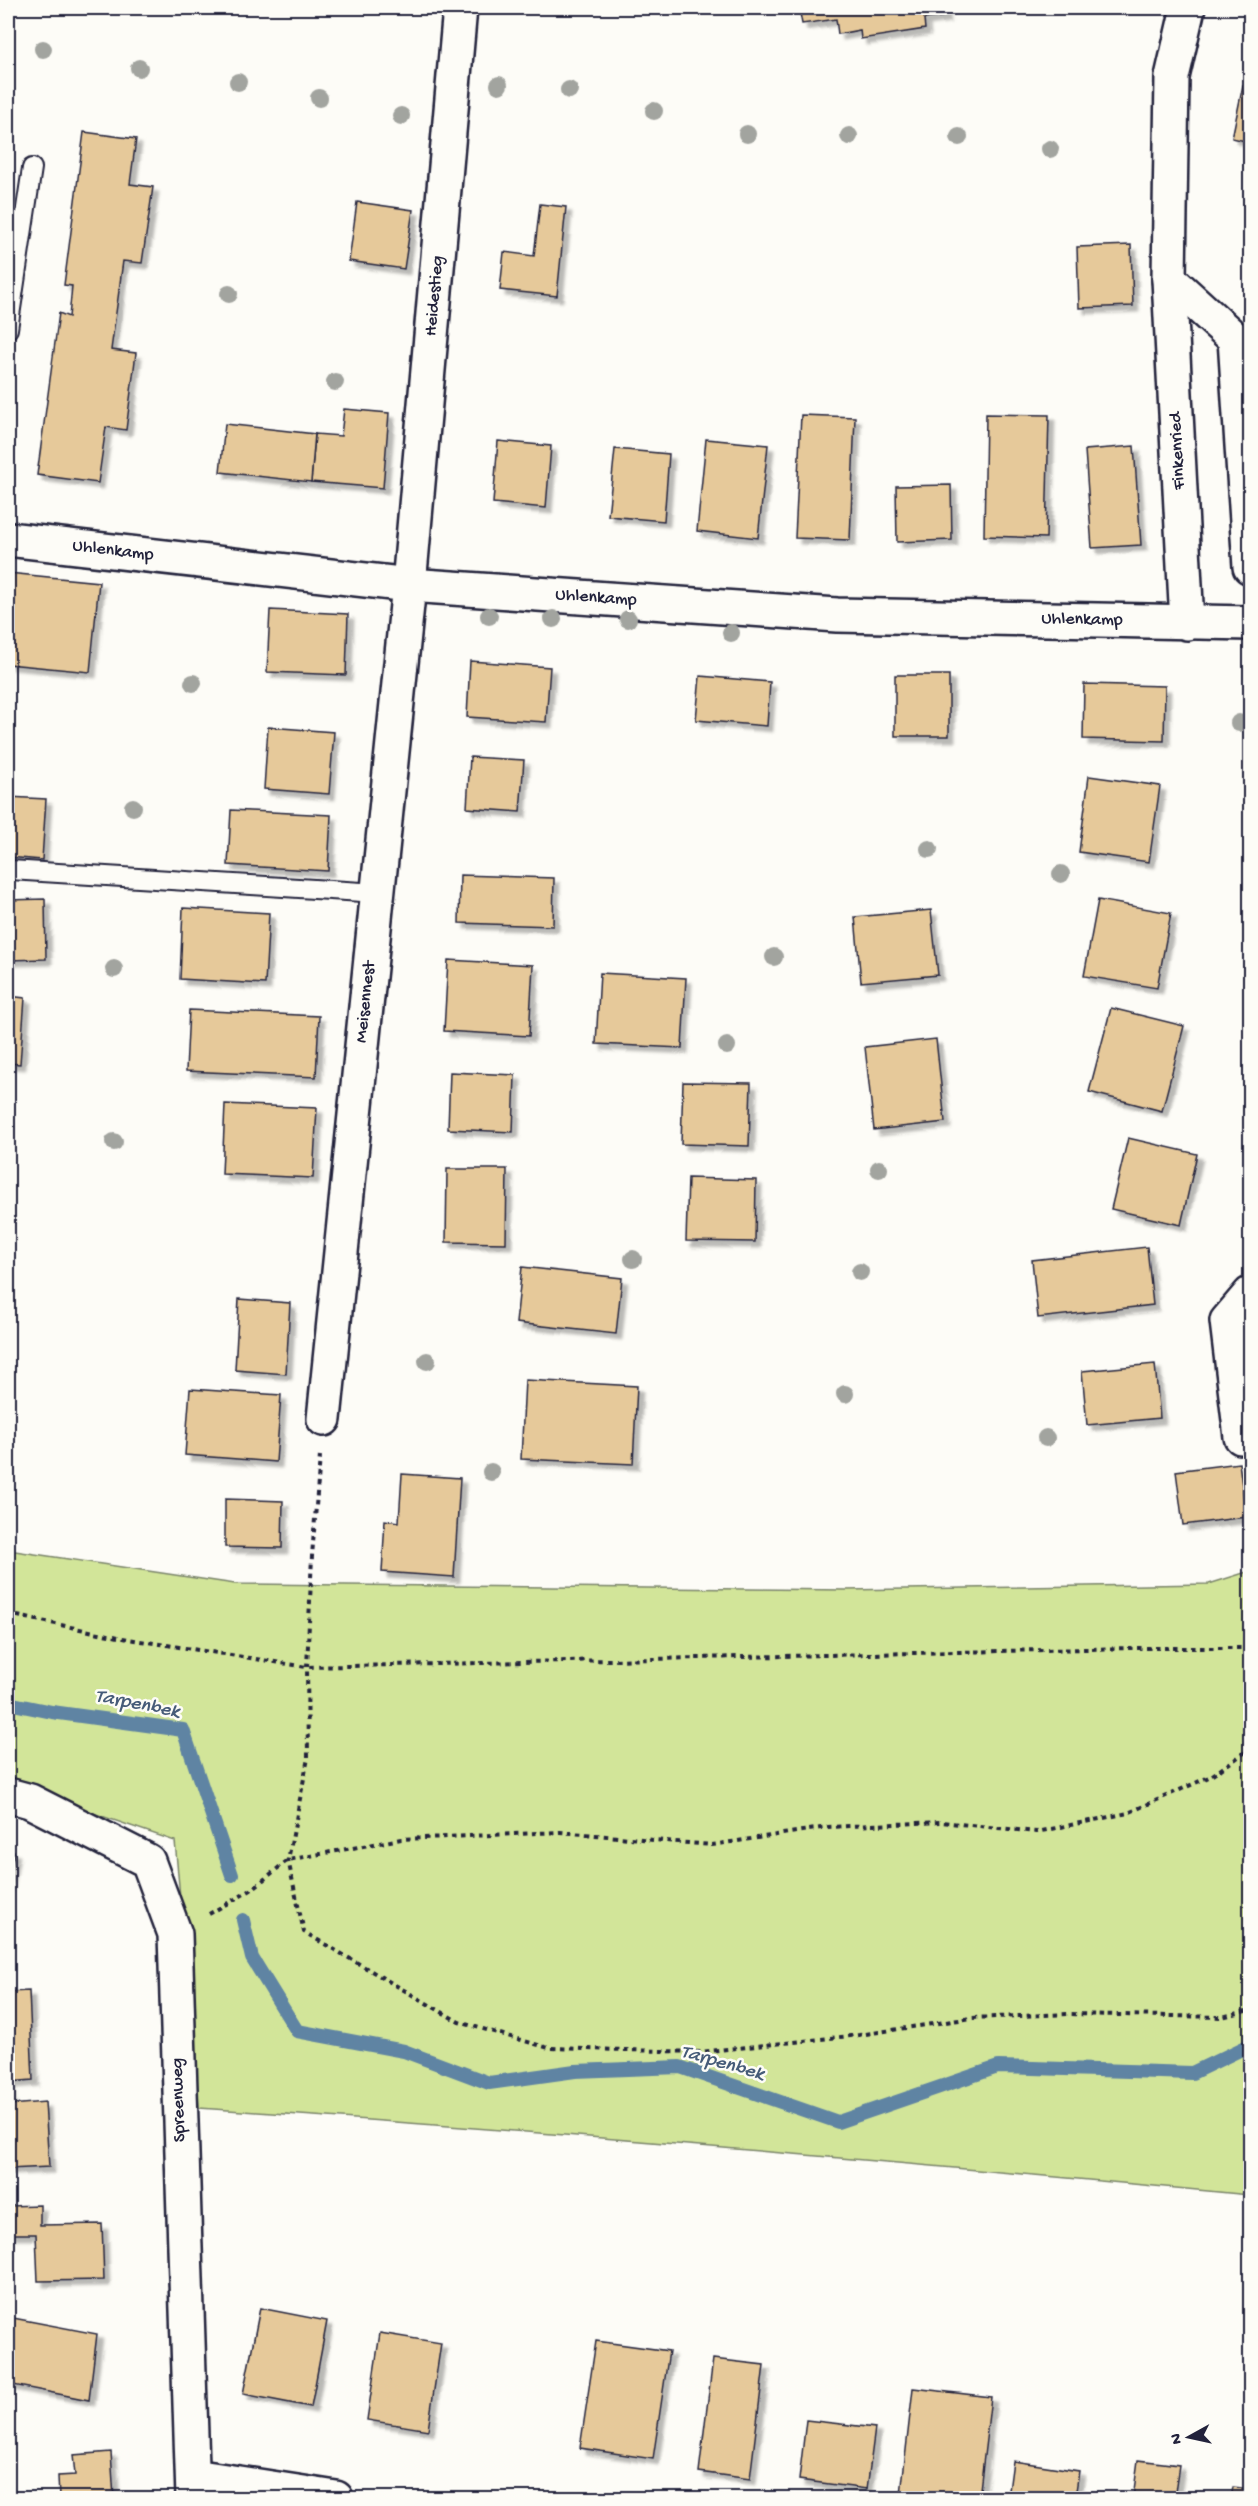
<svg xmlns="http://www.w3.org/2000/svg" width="1258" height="2506" font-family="'Gochi Hand',sans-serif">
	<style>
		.green { fill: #d2e599; stroke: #7a846a; stroke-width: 1.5 }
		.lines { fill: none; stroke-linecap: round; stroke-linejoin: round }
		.stream { stroke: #5f84a3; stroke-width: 14 }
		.building { fill: #e6c99a; stroke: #22223b; stroke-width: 1.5; filter: url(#shadow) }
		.service-casing { stroke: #22223b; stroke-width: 22 }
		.minor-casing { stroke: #22223b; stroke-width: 38 }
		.path { stroke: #22223b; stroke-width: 4; stroke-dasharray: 4.5 4.5; stroke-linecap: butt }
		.service { stroke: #fdfcf7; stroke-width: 18 }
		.minor { stroke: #fdfcf7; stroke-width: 33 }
		.tree { fill: #a2a49f }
		.labels { text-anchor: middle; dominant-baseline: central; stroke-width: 5; stroke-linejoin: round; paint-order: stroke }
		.street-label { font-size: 18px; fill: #22223b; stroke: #fdfcf7 }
		.water-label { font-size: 20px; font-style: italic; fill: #465b78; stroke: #fdfcf7 }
	</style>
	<defs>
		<filter id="shadow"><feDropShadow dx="5.5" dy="5.5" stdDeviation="1.5" flood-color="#0004"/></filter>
	</defs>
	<rect width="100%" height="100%" fill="#fdfcf7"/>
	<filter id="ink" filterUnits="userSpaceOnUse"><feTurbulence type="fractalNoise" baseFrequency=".0167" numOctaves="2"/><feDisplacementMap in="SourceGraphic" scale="12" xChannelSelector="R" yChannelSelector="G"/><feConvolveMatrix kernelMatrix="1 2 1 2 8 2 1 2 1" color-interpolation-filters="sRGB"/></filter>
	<g filter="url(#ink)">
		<!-- green -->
		<path class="green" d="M 8,1550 L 235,1584 L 846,1590 L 1209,1584 L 1250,1571 L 1250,2195 C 900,2162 550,2132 199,2108 L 175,1841 L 8,1784 Z"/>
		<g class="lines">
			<!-- stream -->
			<g class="stream">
				<polyline points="8,1703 52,1712 183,1730 232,1875"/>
				<polyline points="243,1920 252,1958 297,2031 404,2051 489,2083 575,2071 680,2067 838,2122 998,2067 1192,2073 1250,2045"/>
			</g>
		</g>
		<!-- building -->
		<g class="building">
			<polygon points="799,8 944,8 945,16 924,19 925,29 861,39 860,30 838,34 836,19 802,24"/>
			<polygon points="1243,85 1250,86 1250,142 1232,138"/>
			<polygon points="84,132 136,139 130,184 153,187 142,263 123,261 111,350 136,353 126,430 106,427 98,483 37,475 59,313 69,317 72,286 64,285"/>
			<polygon points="357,202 413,210 404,269 349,261"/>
			<polygon points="540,204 566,207 557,296 500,290 504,252 534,256"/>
			<polygon points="1131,245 1133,306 1079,308 1077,247"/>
			<polygon points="344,409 389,413 383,488 311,482 315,434 341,436"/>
			<polygon points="986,414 1049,415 1046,538 984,536"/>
			<polygon points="801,415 855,417 850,540 795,538"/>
			<polygon points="225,424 315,434 311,482 220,472"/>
			<polygon points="706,439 768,445 758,538 697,531"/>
			<polygon points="498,441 551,446 546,508 493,503"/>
			<polygon points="1134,446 1141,545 1092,548 1085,450"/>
			<polygon points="615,449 669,454 664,521 608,516"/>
			<polygon points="951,485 952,540 897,542 896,486"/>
			<polygon points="8,573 99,582 90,672 8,664"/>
			<polygon points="270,610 348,614 346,675 267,672"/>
			<polygon points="470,661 550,667 546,722 467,717"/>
			<rect x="895" y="675" width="54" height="61"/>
			<polygon points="700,676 770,682 767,726 696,720"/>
			<polygon points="1084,684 1165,686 1164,741 1083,739"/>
			<polygon points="268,727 334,732 329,794 264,789"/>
			<polygon points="470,757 524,760 520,812 467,808"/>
			<polygon points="1089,776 1160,786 1149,862 1079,852"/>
			<polygon points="8,797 46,799 42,860 8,857"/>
			<polygon points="231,810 331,815 328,871 228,865"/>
			<polygon points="460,875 554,878 553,926 459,923"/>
			<polygon points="45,899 46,959 8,960 8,900"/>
			<polygon points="1098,900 1171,913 1157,988 1084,976"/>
			<polygon points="183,908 269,913 265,984 180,979"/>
			<polygon points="931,910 938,975 861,982 855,917"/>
			<polygon points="448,960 533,965 529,1036 444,1031"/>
			<polygon points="600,973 686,978 682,1048 596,1044"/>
			<polygon points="8,996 25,998 20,1064 8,1063"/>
			<polygon points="1111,1008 1184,1026 1162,1111 1089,1092"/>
			<polygon points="189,1010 319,1016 316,1077 186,1071"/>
			<polygon points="936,1039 945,1122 874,1130 865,1047"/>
			<polygon points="450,1072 515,1075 513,1132 448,1129"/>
			<polygon points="683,1082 751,1083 749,1146 681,1144"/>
			<polygon points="225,1104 317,1108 313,1178 222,1174"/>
			<polygon points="1128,1138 1197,1154 1181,1225 1111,1209"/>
			<polygon points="447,1169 507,1169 506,1243 446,1242"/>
			<polygon points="688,1178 756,1180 755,1242 686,1241"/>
			<polygon points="1147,1247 1153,1305 1038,1318 1032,1260"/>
			<polygon points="522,1267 622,1278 616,1334 516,1323"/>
			<polygon points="239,1299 290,1303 286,1374 235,1370"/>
			<polygon points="1155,1364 1160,1418 1087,1425 1082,1371"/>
			<polygon points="525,1380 637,1386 633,1464 521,1459"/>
			<polygon points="190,1389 281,1395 276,1462 185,1455"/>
			<polygon points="1239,1463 1246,1517 1183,1525 1176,1471"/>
			<polygon points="402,1474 460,1478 454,1577 382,1572 385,1520 399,1522"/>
			<polygon points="225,1499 283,1501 282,1548 225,1547"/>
			<polygon points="8,1850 14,1851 8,1885"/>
			<polygon points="29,1991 33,2080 9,2082 10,2105 45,2102 49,2167 8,2169 8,1992"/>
			<polygon points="40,2205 40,2225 102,2224 104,2280 38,2281 36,2234 8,2234 8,2206"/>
			<polygon points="260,2308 327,2321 311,2407 243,2394"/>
			<polygon points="8,2317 97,2334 89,2400 8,2384"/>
			<polygon points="380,2333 441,2343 428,2430 367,2420"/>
			<polygon points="596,2341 669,2351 653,2459 580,2448"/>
			<polygon points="713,2359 764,2365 750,2479 699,2472"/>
			<polygon points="913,2388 991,2397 979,2498 939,2498 901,2494"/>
			<polygon points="806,2420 875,2428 867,2489 799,2480"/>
			<polygon points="111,2452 114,2498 59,2498 58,2476 75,2475 73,2455"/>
			<polygon points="1138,2460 1179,2465 1174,2498 1133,2498"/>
			<polygon points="1013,2461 1079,2471 1075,2498 1008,2498"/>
			<polygon points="1233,2487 1250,2489 1250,2498 1231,2498"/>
		</g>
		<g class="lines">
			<defs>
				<g id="service">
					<polyline points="8,329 32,168"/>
					<polyline points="10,870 378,893"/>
				</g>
				<g id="minor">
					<polyline points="1169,279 1235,339 1250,567"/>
					<polyline points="8,539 409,585 837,615 1250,623"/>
					<polyline points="1187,623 1169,279 1172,77 1188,8"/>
					<polyline points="1250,1294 1227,1321 1241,1437 1250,1436"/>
					<polyline points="324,1419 409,585 460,8"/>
					<polyline points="8,1795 30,1801 148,1861 175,1934 193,2498"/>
					<polyline points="193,2476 336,2498"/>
				</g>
			</defs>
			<!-- service casing -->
			<use href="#service" class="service-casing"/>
			<!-- minor casing -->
			<use href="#minor" class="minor-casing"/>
			<!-- path -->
			<g class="path">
				<polyline points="320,1456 312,1556 307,1667 308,1758 288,1860 304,1932 459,2022 549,2048 700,2052 859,2035 972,2018 1069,2014 1222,2017 1250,2010"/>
				<polyline points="8,1614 128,1639 307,1667 1131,1648 1250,1648"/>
				<polyline points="209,1914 251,1890 288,1860 401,1839 560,1832 712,1845 828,1827 941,1822 1037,1832 1128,1813 1211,1776 1250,1749"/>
			</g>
			<!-- service -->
			<use href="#service" class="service"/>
			<!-- minor -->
			<use href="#minor" class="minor"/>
		</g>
		<!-- trees -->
		<g class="tree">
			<circle cx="43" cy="49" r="9"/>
			<circle cx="139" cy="68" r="9"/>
			<circle cx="238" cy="82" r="9"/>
			<circle cx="499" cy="85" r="9"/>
			<circle cx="569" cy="90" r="9"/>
			<circle cx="319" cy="98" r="9"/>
			<circle cx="654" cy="111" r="9"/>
			<circle cx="401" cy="116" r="9"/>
			<circle cx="747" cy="134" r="9"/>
			<circle cx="849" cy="136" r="9"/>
			<circle cx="959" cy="137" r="9"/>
			<circle cx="1050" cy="149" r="9"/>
			<circle cx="229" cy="294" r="9"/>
			<circle cx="335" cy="382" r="9"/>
			<circle cx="489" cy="616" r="9"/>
			<circle cx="553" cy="619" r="9"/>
			<circle cx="628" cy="619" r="9"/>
			<circle cx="731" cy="633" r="9"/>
			<circle cx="193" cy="683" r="9"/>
			<circle cx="1239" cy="723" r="9"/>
			<circle cx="133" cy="807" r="9"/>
			<circle cx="929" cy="849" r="9"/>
			<circle cx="1061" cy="874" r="9"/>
			<circle cx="774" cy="957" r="9"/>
			<circle cx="114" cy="969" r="9"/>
			<circle cx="727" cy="1046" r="9"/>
			<circle cx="114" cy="1142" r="9"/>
			<circle cx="879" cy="1169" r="9"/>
			<circle cx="633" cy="1259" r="9"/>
			<circle cx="860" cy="1272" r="9"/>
			<circle cx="427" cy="1361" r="9"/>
			<circle cx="845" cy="1394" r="9"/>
			<circle cx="1046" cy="1438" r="9"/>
			<circle cx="491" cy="1472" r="9"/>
		</g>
	</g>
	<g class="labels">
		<!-- street labels -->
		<g class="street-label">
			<text transform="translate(435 296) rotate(-85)">Heidestieg</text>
			<text transform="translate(1178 451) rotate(-93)">Finkenried</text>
			<text transform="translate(113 551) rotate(7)">Uhlenkamp</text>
			<text transform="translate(596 598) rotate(4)">Uhlenkamp</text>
			<text transform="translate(1082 620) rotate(1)">Uhlenkamp</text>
			<text transform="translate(366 1002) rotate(-84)">Meisennest</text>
			<text transform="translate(179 2100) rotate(-92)">Spreenweg</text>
		</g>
		<!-- water labels -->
		<g class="water-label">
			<text transform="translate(137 1705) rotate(11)">Tarpenbek</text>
			<text transform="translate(722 2064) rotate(16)">Tarpenbek</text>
		</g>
	</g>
	<!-- margin -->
	<rect width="1258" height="2506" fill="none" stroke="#fdfcf7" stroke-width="30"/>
	<rect x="15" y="15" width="1228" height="2476" fill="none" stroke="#22223b" stroke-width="2" filter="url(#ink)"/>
	<!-- north arrow -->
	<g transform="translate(1189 2437) rotate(262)" stroke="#fdfcf7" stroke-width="4.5" paint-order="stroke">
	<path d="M0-4.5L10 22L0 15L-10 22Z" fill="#22223b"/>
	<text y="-9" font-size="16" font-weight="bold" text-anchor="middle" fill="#22223b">N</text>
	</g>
</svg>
